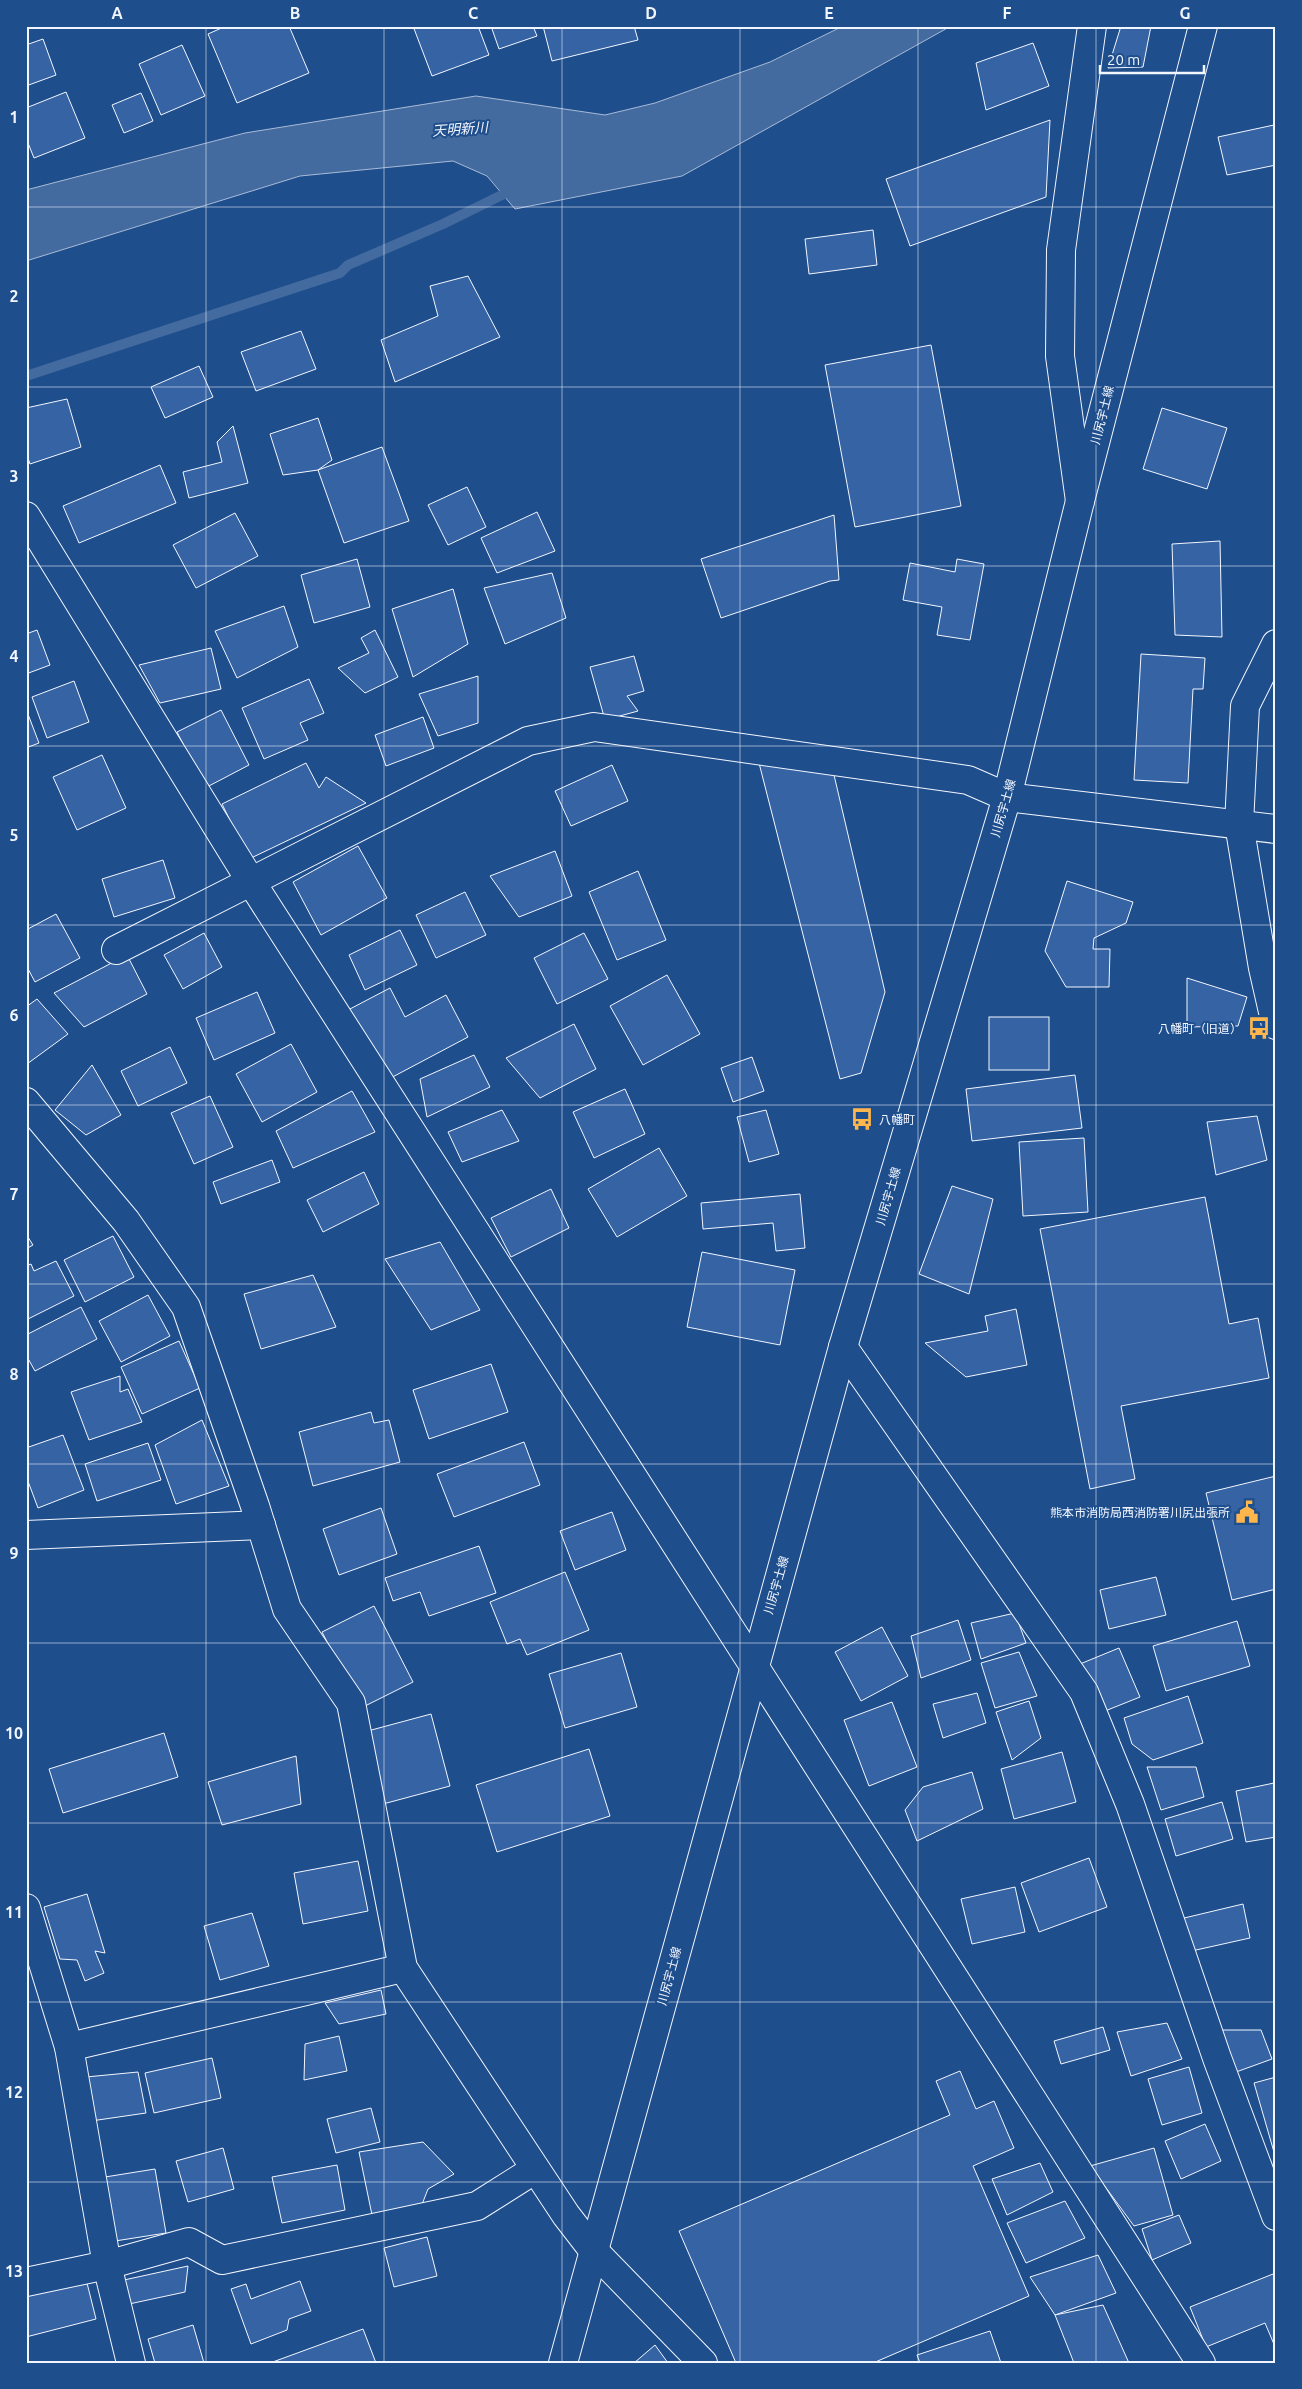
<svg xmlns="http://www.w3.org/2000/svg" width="1302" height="2389" font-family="Ubuntu,'Noto Sans JP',sans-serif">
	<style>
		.water { fill: #446ba0; stroke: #a8bbd7 }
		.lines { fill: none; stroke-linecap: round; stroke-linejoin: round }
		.stream { stroke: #446ba0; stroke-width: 10 }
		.building { fill: #3563a3; stroke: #f2f6ff }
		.minor-casing { stroke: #f2f6ff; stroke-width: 30 }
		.major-casing { stroke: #f2f6ff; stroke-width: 30 }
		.minor { stroke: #1f4e8c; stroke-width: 28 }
		.major { stroke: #1f4e8c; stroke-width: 28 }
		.grid { fill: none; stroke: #f2f6ff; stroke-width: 1; stroke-opacity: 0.55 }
		.labels { text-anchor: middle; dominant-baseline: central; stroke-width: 4; stroke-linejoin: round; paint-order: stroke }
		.street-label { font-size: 12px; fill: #f2f6ff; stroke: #1f4e8c }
		.poi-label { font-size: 12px; fill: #f2f6ff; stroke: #1f4e8c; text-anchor: end }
		.water-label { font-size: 14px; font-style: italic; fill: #f2f6ff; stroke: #1f4e8c }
		.neatline { fill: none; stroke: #f2f6ff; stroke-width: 2 }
		.grid-label { font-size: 16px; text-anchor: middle; font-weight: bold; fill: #f2f6ff }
	</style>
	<rect width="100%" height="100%" fill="#1f4e8c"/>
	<!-- water -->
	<polygon class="water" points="843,26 951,26 682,176 515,209 487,176 453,161 300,176 26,261 26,190 245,133 476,96 605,115 655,103 770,62"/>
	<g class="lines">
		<!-- stream -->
		<polyline class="stream" points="26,376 340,273 348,265 443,224 514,189"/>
	</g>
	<!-- building -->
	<g class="building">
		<polygon points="226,26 289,26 309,73 237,103 208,34"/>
		<polygon points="413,26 478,26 489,55 432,76"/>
		<polygon points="491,26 533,26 537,36 499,49"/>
		<polygon points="543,26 634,26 638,40 552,61"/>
		<polygon points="1121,26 1151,26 1143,67 1108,68"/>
		<polygon points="43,39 56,75 26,86 26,45"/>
		<polygon points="1033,43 1049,86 986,110 976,63"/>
		<polygon points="182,45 205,96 161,115 139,64"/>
		<polygon points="66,92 85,138 34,158 26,138 26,108"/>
		<polygon points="141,93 153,121 124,133 112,105"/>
		<polygon points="1050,120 1046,197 910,246 886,179"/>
		<polygon points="1274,125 1276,165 1227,175 1218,137"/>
		<polygon points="873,230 877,265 809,274 805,239"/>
		<polygon points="468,276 500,337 395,382 381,340 438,316 430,286"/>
		<polygon points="301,331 316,369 256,391 241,352"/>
		<polygon points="931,345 961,506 855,527 825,365"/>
		<polygon points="199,366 213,397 165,418 151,387"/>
		<polygon points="67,399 81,447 30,464 26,452 26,408"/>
		<polygon points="1162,408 1227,428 1207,489 1143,469"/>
		<polygon points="318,418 332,460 318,470 283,475 270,434"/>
		<polygon points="233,426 248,483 189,498 183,472 222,462 217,442"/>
		<polygon points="382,447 409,521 344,543 318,470"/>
		<polygon points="160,465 176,503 79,543 63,506"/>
		<polygon points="467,487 486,527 448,545 428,505"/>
		<polygon points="537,512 555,551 497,573 481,538"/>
		<polygon points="235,513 258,556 196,588 173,545"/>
		<polygon points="834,515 839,580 830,581 721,618 701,559"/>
		<polygon points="1220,541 1222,637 1175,635 1172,544"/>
		<polygon points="357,559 370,607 314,623 301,575"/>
		<polygon points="957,559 984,564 970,640 937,635 942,607 903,600 910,563 955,572"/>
		<polygon points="552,573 566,618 505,644 484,588"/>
		<polygon points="453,589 468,644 413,677 392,609"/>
		<polygon points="284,606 298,647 237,678 215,631"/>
		<polygon points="37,630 50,665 26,674 26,634"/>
		<polygon points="375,630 398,677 365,693 338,668 369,653 361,638"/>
		<polygon points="211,648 221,689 160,703 139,665"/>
		<polygon points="1141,654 1205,658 1203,689 1193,689 1188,783 1134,780"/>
		<polygon points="634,656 644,691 627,696 638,711 605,720 590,667"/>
		<polygon points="478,676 478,723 438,736 419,694"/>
		<polygon points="309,679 324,713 300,723 308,740 264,759 242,708"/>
		<polygon points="74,681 89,722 47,738 32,697"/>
		<polygon points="26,709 39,743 26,748"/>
		<polygon points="221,710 249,765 205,788 177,732"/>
		<polygon points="423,717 434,748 386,766 375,735"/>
		<polygon points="102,755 126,808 77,830 53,777"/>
		<polygon points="306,763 319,788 326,777 366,803 249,859 222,804"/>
		<polygon points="759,763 834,775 885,992 861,1073 840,1079"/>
		<polygon points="612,765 628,801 571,826 555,791"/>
		<polygon points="358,846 387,898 321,935 293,882"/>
		<polygon points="555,851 572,896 519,917 490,876"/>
		<polygon points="163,860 175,898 114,917 102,879"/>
		<polygon points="638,871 666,940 617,960 589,892"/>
		<polygon points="1067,881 1133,902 1126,923 1094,938 1093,949 1110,949 1109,987 1066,987 1045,951"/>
		<polygon points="465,892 486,935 436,958 416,915"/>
		<polygon points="56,914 80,958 35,982 26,965 26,930"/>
		<polygon points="400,930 417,965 365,990 349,955"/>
		<polygon points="204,933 222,967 183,989 164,955"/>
		<polygon points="584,933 608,979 557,1004 534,958"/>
		<polygon points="127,955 147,994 84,1027 54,993"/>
		<polygon points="667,975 700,1034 643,1065 610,1006"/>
		<polygon points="1187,978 1247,997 1238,1026 1187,1027"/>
		<polygon points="390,988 405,1017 446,995 468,1037 385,1081 348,1010"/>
		<polygon points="257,992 275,1033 214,1060 196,1018"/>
		<polygon points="37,999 68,1034 27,1064 26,1007"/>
		<rect x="989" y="1017" width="60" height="53"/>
		<polygon points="574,1024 596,1069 540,1098 506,1058"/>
		<polygon points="291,1044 317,1092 262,1122 236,1074"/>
		<polygon points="170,1047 187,1083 138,1106 121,1071"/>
		<polygon points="474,1055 490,1087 427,1117 420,1079"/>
		<polygon points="752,1057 764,1091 733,1102 721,1068"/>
		<polygon points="92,1065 121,1115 86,1135 55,1110"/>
		<polygon points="1075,1075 1082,1128 972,1141 966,1089"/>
		<polygon points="625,1089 645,1134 594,1158 573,1112"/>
		<polygon points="352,1091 375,1132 293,1168 276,1131"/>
		<polygon points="210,1096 233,1147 194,1164 171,1113"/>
		<polygon points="502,1110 519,1141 462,1162 448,1132"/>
		<polygon points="766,1110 779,1154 749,1162 737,1117"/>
		<polygon points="1257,1116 1267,1160 1216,1175 1207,1122"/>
		<polygon points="1084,1138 1088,1212 1023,1216 1019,1142"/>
		<polygon points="659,1148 687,1196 617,1237 588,1189"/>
		<polygon points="272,1160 280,1182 221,1204 213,1182"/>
		<polygon points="364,1172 379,1204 323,1232 307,1200"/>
		<polygon points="952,1186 993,1199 969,1294 919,1274"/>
		<polygon points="551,1189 569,1228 511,1257 491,1218"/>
		<polygon points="800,1194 805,1248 776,1251 773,1223 703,1229 701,1203"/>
		<polygon points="1205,1197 1229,1324 1258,1318 1269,1378 1121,1406 1135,1479 1090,1489 1040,1229"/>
		<polygon points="26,1234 33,1245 26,1249"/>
		<polygon points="113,1236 134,1277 85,1302 64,1260"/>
		<polygon points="440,1242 480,1310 431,1330 385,1259"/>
		<polygon points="702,1252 795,1270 780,1345 687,1327"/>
		<polygon points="56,1261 74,1296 26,1320 26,1266 31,1264 34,1271"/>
		<polygon points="313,1275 336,1327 261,1349 244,1294"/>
		<polygon points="148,1295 170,1336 121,1362 99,1321"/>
		<polygon points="81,1307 97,1339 35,1371 26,1355 26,1335"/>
		<polygon points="1016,1309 1027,1365 966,1377 925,1343 988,1331 985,1316"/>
		<polygon points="179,1341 200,1388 142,1414 121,1367"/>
		<polygon points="491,1364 508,1412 429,1439 413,1390"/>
		<polygon points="120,1376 120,1392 128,1389 142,1422 89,1440 71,1392"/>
		<polygon points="371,1412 374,1423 389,1420 400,1462 313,1486 299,1432"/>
		<polygon points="202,1420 229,1486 176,1504 155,1445"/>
		<polygon points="63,1435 84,1490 38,1508 26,1476 26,1448"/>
		<polygon points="524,1442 540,1485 454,1517 437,1474"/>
		<polygon points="148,1443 161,1480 97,1501 85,1464"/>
		<polygon points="1276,1476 1276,1589 1232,1600 1206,1493"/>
		<polygon points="381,1508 397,1554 339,1575 323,1529"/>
		<polygon points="612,1512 626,1550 575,1570 560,1531"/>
		<polygon points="479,1546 496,1593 429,1616 420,1592 393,1601 385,1578"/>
		<polygon points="565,1572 589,1630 527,1655 520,1639 507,1644 490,1602"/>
		<polygon points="1156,1577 1166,1615 1109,1629 1100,1590"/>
		<polygon points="374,1606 413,1682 361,1708 322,1632"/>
		<polygon points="1015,1613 1026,1643 981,1659 971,1623"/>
		<polygon points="958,1620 971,1660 921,1678 911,1636"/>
		<polygon points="1237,1621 1250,1666 1166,1691 1153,1646"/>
		<polygon points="882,1627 908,1676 861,1701 835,1652"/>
		<polygon points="1119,1648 1140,1697 1100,1713 1080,1664"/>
		<polygon points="1019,1652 1037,1696 995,1708 981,1663"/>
		<polygon points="621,1653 637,1707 565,1728 549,1674"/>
		<polygon points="977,1693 986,1723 943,1738 933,1704"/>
		<polygon points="1188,1696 1203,1743 1153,1760 1132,1744 1124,1718"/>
		<polygon points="1029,1701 1041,1738 1012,1760 996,1712"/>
		<polygon points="892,1702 917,1767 869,1786 844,1720"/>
		<polygon points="431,1714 450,1786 383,1804 364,1732"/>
		<polygon points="164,1733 178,1777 63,1813 49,1769"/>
		<polygon points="589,1749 610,1816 497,1852 476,1785"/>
		<polygon points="1062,1752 1076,1802 1014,1819 1001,1769"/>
		<polygon points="296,1756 301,1804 222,1825 208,1782"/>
		<polygon points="1147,1767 1196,1767 1204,1797 1161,1810"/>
		<polygon points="972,1772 983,1809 917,1841 905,1810 923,1787"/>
		<polygon points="1274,1783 1276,1837 1246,1842 1236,1791"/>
		<polygon points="1222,1802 1233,1839 1176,1856 1165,1819"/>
		<polygon points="1089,1858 1107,1907 1039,1932 1021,1883"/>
		<polygon points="358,1861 368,1911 303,1924 294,1873"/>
		<polygon points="1015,1887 1025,1932 972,1944 961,1899"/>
		<polygon points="87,1894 105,1953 95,1951 104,1973 85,1981 77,1960 60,1959 44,1907"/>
		<polygon points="1243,1904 1250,1938 1187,1952 1180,1919"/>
		<polygon points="252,1913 269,1966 220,1980 204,1926"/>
		<polygon points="381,1990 386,2014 339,2024 325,2003"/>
		<polygon points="1167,2023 1182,2059 1131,2076 1117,2032"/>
		<polygon points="1103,2027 1110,2050 1061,2064 1054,2041"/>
		<polygon points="1221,2030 1261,2030 1272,2059 1236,2072"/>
		<polygon points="339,2036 347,2071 304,2080 305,2044"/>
		<polygon points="212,2058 221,2098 154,2113 145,2073"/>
		<polygon points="1189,2067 1202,2113 1162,2125 1148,2079"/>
		<polygon points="960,2071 976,2109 994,2101 1014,2148 973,2166 1029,2296 873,2363 736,2363 679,2231 950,2115 936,2081"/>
		<polygon points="138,2072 146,2113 91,2121 86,2077"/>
		<polygon points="1276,2077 1276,2159 1254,2083"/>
		<polygon points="371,2108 380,2142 336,2153 327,2119"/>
		<polygon points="1205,2124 1221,2161 1181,2179 1165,2141"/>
		<polygon points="423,2142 454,2174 428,2189 421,2207 372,2215 359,2152"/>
		<polygon points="223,2148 234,2189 188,2202 176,2161"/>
		<polygon points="1154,2148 1173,2215 1134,2226 1090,2166"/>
		<polygon points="1040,2163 1053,2192 1007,2215 992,2179"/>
		<polygon points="337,2165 345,2210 282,2223 272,2177"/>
		<polygon points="155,2169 166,2233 115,2241 105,2177"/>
		<polygon points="1065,2201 1085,2238 1026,2263 1007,2223"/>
		<polygon points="1179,2215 1191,2243 1152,2260 1142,2229"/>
		<polygon points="427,2237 437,2276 394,2287 384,2248"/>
		<polygon points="1098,2255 1116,2293 1055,2315 1030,2277"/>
		<polygon points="188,2266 185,2292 129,2304 124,2280"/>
		<polygon points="1273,2274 1276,2281 1276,2349 1265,2323 1206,2347 1190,2307"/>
		<polygon points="86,2279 96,2319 26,2337 26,2294"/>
		<polygon points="300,2281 311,2311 289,2319 287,2330 251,2344 231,2289 246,2284 251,2299"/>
		<polygon points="1103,2305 1129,2363 1074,2363 1055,2315"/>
		<polygon points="193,2325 204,2363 155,2363 148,2339"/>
		<polygon points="363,2329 376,2363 270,2363"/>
		<polygon points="990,2331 1001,2363 920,2363 917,2355"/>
		<polygon points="655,2345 668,2363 634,2363"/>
	</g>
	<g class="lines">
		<defs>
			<g id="minor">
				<polyline points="1080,501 1060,356 1061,250 1092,26"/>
				<polyline points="26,516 250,880 1201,2363"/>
				<polyline points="1276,644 1245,706 1239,824 1263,968 1276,1025"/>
				<polyline points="116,950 528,741 594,727 968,780 1007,797 1276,829"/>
				<polyline points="26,1102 126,1221 186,1307 255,1506 287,1609 351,1703 403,1968 566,2215 593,2250 703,2363"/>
				<polyline points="843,1347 1084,1692 1130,1804 1217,2058 1276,2216"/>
				<polyline points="26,1535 261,1525"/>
				<polyline points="26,1908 69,2047 107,2265 131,2363"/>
				<polyline points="69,2047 403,1968"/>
				<polyline points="26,2282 107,2265 189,2242 222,2260 477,2206 534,2170"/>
			</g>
			<polyline id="major" points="563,2363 843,1347 1007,797 1080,501 1203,26"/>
		</defs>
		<!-- minor casing -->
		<use href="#minor" class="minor-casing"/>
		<!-- major casing -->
		<use href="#major" class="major-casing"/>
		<!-- minor -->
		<use href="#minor" class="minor"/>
		<!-- major -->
		<use href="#major" class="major"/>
	</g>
	<!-- grid -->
	<path class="grid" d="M 206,26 L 206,2363M 384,26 L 384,2363M 562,26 L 562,2363M 740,26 L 740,2363M 918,26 L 918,2363M 1096,26 L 1096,2363M 26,207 L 1276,207M 26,387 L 1276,387M 26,566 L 1276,566M 26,746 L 1276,746M 26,925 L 1276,925M 26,1105 L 1276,1105M 26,1284 L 1276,1284M 26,1464 L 1276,1464M 26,1643 L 1276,1643M 26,1823 L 1276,1823M 26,2002 L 1276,2002M 26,2182 L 1276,2182"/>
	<!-- icons -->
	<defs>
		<symbol id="bus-bare" viewBox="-9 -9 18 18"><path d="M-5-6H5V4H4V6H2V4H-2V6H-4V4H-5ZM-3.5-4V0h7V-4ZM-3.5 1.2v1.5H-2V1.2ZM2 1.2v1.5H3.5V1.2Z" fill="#ffb74d" stroke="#1f4e8c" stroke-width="2.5" paint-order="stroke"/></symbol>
		<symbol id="civic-bare" viewBox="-9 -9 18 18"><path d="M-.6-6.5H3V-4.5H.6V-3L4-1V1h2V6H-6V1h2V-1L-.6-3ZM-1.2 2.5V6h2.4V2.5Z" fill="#ffb74d" stroke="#1f4e8c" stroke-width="2.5" paint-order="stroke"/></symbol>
	</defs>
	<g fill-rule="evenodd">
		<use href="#bus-bare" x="1243" y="1012" width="32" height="32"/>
		<use href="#bus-bare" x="846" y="1103" width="32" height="32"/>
		<use href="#civic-bare" x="1231" y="1496" width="32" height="32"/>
	</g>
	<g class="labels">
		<!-- street labels -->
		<g class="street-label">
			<text transform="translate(1102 415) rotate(-76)">川尻宇土線</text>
			<text transform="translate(1003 808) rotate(-74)">川尻宇土線</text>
			<text transform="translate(888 1196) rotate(-74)">川尻宇土線</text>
			<text transform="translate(776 1585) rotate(-74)">川尻宇土線</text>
			<text transform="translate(669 1976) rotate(-75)">川尻宇土線</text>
		</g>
		<!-- poi labels -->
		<g class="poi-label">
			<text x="1242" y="1028">八幡町（旧道）</text>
			<text x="879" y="1119" text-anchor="start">八幡町</text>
			<text x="1230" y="1512">熊本市消防局西消防署川尻出張所</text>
		</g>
		<!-- water labels -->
		<g class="water-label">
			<text transform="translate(460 129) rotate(-4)">天明新川</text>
		</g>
	</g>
	<!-- border -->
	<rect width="1302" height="2389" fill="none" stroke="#1f4e8c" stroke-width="55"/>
	<!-- scale -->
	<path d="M1100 65v8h104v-8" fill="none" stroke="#f2f6ff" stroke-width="2.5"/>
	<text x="1107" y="65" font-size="15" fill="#f2f6ff" stroke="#1f4e8c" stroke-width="4" paint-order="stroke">20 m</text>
	<rect x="28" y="28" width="1246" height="2334" class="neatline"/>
	<g class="grid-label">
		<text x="117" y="19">A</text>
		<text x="295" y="19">B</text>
		<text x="473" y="19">C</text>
		<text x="651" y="19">D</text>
		<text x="829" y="19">E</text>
		<text x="1007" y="19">F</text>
		<text x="1185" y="19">G</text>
		<text x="14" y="123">1</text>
		<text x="14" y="302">2</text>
		<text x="14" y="482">3</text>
		<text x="14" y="662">4</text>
		<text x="14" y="841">5</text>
		<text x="14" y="1021">6</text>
		<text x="14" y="1200">7</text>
		<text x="14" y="1380">8</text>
		<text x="14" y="1559">9</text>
		<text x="14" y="1739">10</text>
		<text x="14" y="1918">11</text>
		<text x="14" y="2098">12</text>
		<text x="14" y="2277">13</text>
	</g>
</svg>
